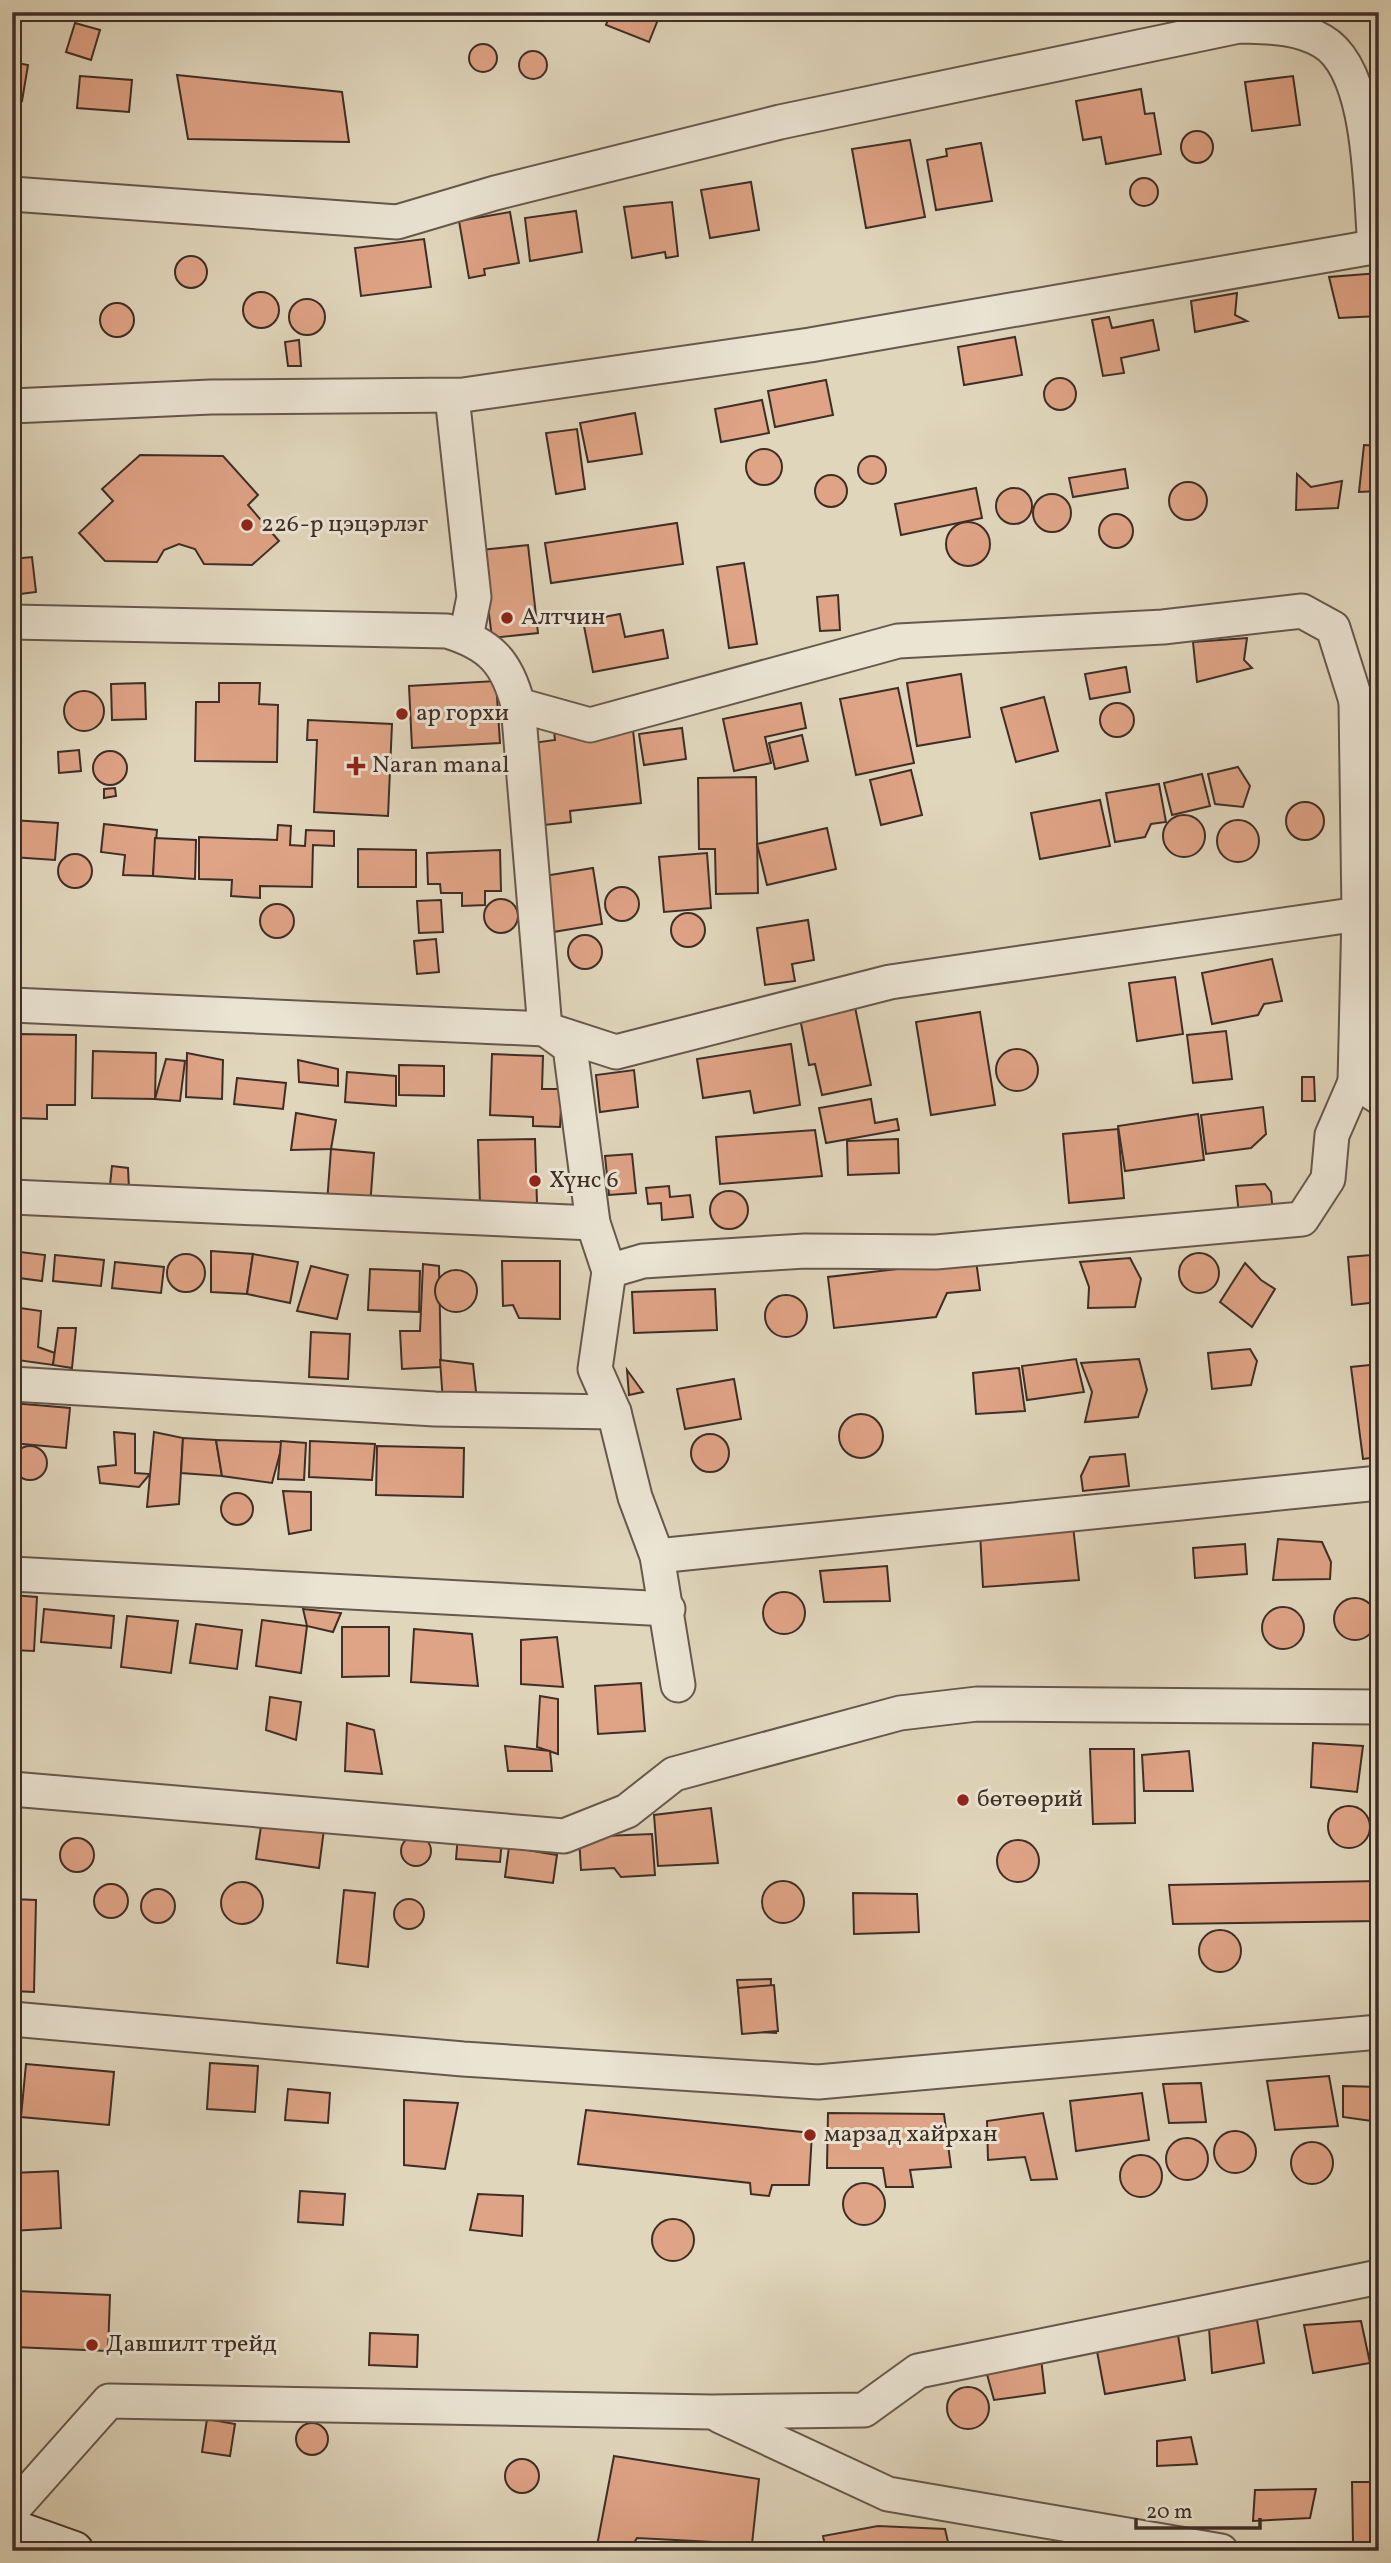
<svg xmlns="http://www.w3.org/2000/svg" width="1391" height="2563" font-family="Vollkorn,serif">
	<style>
		.building { fill: #dfa385; stroke: #3e2e26; stroke-width: 2 }
		.lines { fill: none; stroke-linecap: round; stroke-linejoin: round }
		.minor-casing { stroke: #66584c; stroke-width: 37 }
		.secondary-casing { stroke: #3e2e26; stroke-width: 42 }
		.minor { stroke: #ebe4d3; stroke-width: 33 }
		.secondary { stroke: #ebe4d3; stroke-width: 38 }
		.poi-dot { fill: #8f2418; stroke: #ebe4d3; stroke-width: 2.5 }
		.labels { text-anchor: middle; dominant-baseline: central; stroke-width: 6; stroke-linejoin: round; paint-order: stroke }
		.poi-label { font-size: 24px; fill: #3e2e26; stroke: #ebe4d3; text-anchor: start }
	</style>
	<rect width="100%" height="100%" fill="#e0d6bc"/>
	<filter id="stains"><feTurbulence type="fractalNoise" baseFrequency=".00286" numOctaves="4"/><feColorMatrix values="0 0 0 0 .2 0 0 0 0 .09 0 0 0 0 .02 0 0 0 .5 -.17"/></filter>
	<radialGradient id="worn" r=".72"><stop offset=".6" stop-color="#630" stop-opacity="0"/><stop offset="1" stop-color="#630" stop-opacity=".3"/></radialGradient>
	<!-- building -->
	<g class="building">
		<polygon points="172,12 206,12 206,15 171,16"/>
		<polygon points="611,12 661,12 649,42 606,25"/>
		<polygon points="1082,12 1122,12 1122,15 1082,17"/>
		<polygon points="75,23 100,30 91,60 66,52"/>
		<circle cx="483" cy="58" r="14"/>
		<circle cx="533" cy="65" r="14"/>
		<polygon points="12,62 28,65 22,101 12,99"/>
		<polygon points="177,75 342,92 349,142 188,139"/>
		<polygon points="80,76 132,80 129,112 77,108"/>
		<polygon points="1293,76 1300,125 1252,131 1245,82"/>
		<polygon points="1141,89 1145,114 1154,113 1161,154 1106,164 1101,137 1083,140 1076,101"/>
		<circle cx="1197" cy="147" r="16"/>
		<polygon points="910,140 925,217 866,228 852,149"/>
		<polygon points="981,143 992,201 936,210 927,160 947,156 946,149"/>
		<circle cx="1144" cy="192" r="14"/>
		<polygon points="751,182 759,230 710,238 701,190"/>
		<polygon points="672,202 678,256 666,258 665,252 632,258 624,207"/>
		<polygon points="576,211 582,252 530,261 525,218"/>
		<polygon points="510,212 519,263 484,269 485,275 469,278 459,221"/>
		<polygon points="424,239 431,287 361,296 355,248"/>
		<circle cx="191" cy="272" r="16"/>
		<polygon points="1379,273 1379,316 1339,318 1329,277"/>
		<polygon points="12,287 20,302 12,316"/>
		<circle cx="261" cy="310" r="18"/>
		<polygon points="1237,293 1235,315 1247,321 1195,332 1191,301"/>
		<circle cx="307" cy="317" r="18"/>
		<circle cx="117" cy="320" r="17"/>
		<polygon points="1109,317 1112,328 1153,320 1159,350 1121,358 1124,373 1103,376 1092,320"/>
		<polygon points="1015,337 1022,375 964,385 958,347"/>
		<polygon points="299,340 301,366 288,366 285,342"/>
		<circle cx="1060" cy="394" r="16"/>
		<polygon points="826,380 833,415 775,427 768,391"/>
		<polygon points="762,400 769,433 721,442 715,409"/>
		<polygon points="635,413 642,454 588,462 580,423"/>
		<polygon points="577,429 585,489 556,494 546,433"/>
		<polygon points="16,432 18,473 12,474 12,433"/>
		<polygon points="1364,445 1379,446 1379,491 1359,492"/>
		<circle cx="764" cy="467" r="18"/>
		<polygon points="140,455 223,456 258,495 248,505 279,541 252,565 204,564 195,549 179,544 164,550 157,562 105,561 79,533 113,501 102,489"/>
		<circle cx="872" cy="470" r="14"/>
		<polygon points="1125,469 1128,488 1073,497 1069,478"/>
		<polygon points="1297,474 1311,487 1342,481 1338,508 1296,510"/>
		<circle cx="831" cy="491" r="16"/>
		<circle cx="1188" cy="501" r="19"/>
		<polygon points="976,488 982,518 901,535 895,504"/>
		<circle cx="1014" cy="506" r="18"/>
		<circle cx="1052" cy="513" r="19"/>
		<circle cx="1116" cy="531" r="17"/>
		<circle cx="968" cy="544" r="22"/>
		<polygon points="677,523 683,564 551,583 545,543"/>
		<polygon points="528,545 538,633 492,638 481,550"/>
		<polygon points="32,557 36,592 12,595 12,559"/>
		<polygon points="744,563 757,644 729,648 717,567"/>
		<polygon points="838,595 840,630 820,631 817,597"/>
		<polygon points="620,614 625,637 663,630 668,658 593,672 583,621"/>
		<polygon points="1247,638 1244,660 1252,668 1197,682 1193,642"/>
		<polygon points="1126,667 1130,692 1090,699 1085,674"/>
		<polygon points="961,674 970,737 917,746 907,683"/>
		<polygon points="496,681 500,743 412,748 409,686"/>
		<polygon points="145,683 146,719 112,720 111,684"/>
		<polygon points="219,683 260,683 259,704 278,705 277,762 195,761 196,702 219,702"/>
		<polygon points="898,688 914,763 856,775 840,699"/>
		<circle cx="84" cy="711" r="20"/>
		<polygon points="1044,697 1058,751 1016,762 1001,708"/>
		<circle cx="1117" cy="720" r="17"/>
		<polygon points="801,703 806,728 765,737 771,763 734,771 723,719"/>
		<polygon points="308,720 392,724 388,816 314,812 317,740 307,740"/>
		<polygon points="553,723 633,730 641,803 570,811 571,822 535,826 525,744 555,740"/>
		<polygon points="682,728 686,759 644,765 639,734"/>
		<polygon points="802,735 808,761 775,769 769,743"/>
		<polygon points="79,750 81,771 59,773 58,752"/>
		<circle cx="110" cy="768" r="17"/>
		<polygon points="1238,767 1250,786 1243,807 1215,804 1208,774"/>
		<polygon points="911,770 922,815 881,825 870,780"/>
		<polygon points="1202,774 1210,806 1172,815 1164,783"/>
		<polygon points="756,777 758,893 716,894 715,849 699,849 698,778"/>
		<polygon points="1159,784 1166,822 1151,824 1145,837 1115,842 1106,793"/>
		<polygon points="115,788 116,796 104,798 104,789"/>
		<polygon points="1100,800 1110,846 1040,859 1031,813"/>
		<circle cx="1305" cy="821" r="19"/>
		<circle cx="1184" cy="836" r="21"/>
		<circle cx="1238" cy="841" r="21"/>
		<polygon points="12,820 58,823 55,860 12,857"/>
		<polygon points="104,824 157,830 153,876 123,875 125,855 101,852"/>
		<polygon points="278,825 291,826 290,845 305,846 306,830 334,831 334,846 313,845 312,887 260,886 260,898 231,896 232,880 199,879 199,837 277,840"/>
		<polygon points="827,828 836,869 767,885 757,844"/>
		<polygon points="155,838 196,840 195,879 153,876"/>
		<polygon points="358,849 416,850 416,887 358,887"/>
		<polygon points="500,850 501,891 485,891 485,905 462,906 462,893 441,893 440,884 428,884 427,853"/>
		<polygon points="707,853 711,908 664,912 659,857"/>
		<circle cx="75" cy="871" r="17"/>
		<polygon points="593,868 602,924 547,933 538,877"/>
		<circle cx="622" cy="904" r="17"/>
		<circle cx="501" cy="916" r="17"/>
		<polygon points="441,900 443,932 419,933 417,901"/>
		<circle cx="277" cy="921" r="17"/>
		<circle cx="688" cy="930" r="17"/>
		<polygon points="808,920 814,960 792,964 795,981 765,985 757,928"/>
		<circle cx="585" cy="952" r="17"/>
		<polygon points="436,939 439,972 417,974 414,941"/>
		<polygon points="1272,959 1282,1001 1264,1004 1258,1015 1212,1024 1202,973"/>
		<polygon points="1175,977 1183,1034 1137,1041 1129,983"/>
		<polygon points="855,1007 871,1085 822,1095 815,1064 809,1065 800,1018"/>
		<polygon points="980,1012 995,1105 931,1115 916,1022"/>
		<polygon points="1226,1031 1232,1079 1193,1083 1187,1035"/>
		<polygon points="12,1033 19,1034 18,1073 12,1073"/>
		<polygon points="19,1034 76,1035 75,1105 47,1105 47,1119 17,1118"/>
		<polygon points="791,1044 800,1105 754,1113 750,1091 703,1098 697,1059"/>
		<circle cx="1017" cy="1070" r="21"/>
		<polygon points="93,1051 156,1053 155,1099 92,1098"/>
		<polygon points="187,1053 223,1060 222,1099 186,1097"/>
		<polygon points="492,1054 543,1056 542,1089 562,1089 560,1127 533,1126 533,1117 490,1115"/>
		<polygon points="166,1059 185,1061 180,1101 155,1099"/>
		<polygon points="298,1060 338,1069 338,1086 299,1082"/>
		<polygon points="399,1065 444,1066 444,1096 399,1095"/>
		<polygon points="634,1070 638,1107 600,1112 596,1075"/>
		<polygon points="347,1072 396,1076 396,1106 345,1102"/>
		<polygon points="1302,1077 1314,1077 1315,1101 1302,1101"/>
		<polygon points="237,1078 286,1083 283,1109 234,1104"/>
		<polygon points="871,1099 875,1123 897,1119 899,1130 826,1143 819,1108"/>
		<polygon points="1263,1107 1266,1134 1251,1148 1206,1154 1201,1115"/>
		<polygon points="296,1113 336,1120 331,1149 291,1150"/>
		<polygon points="1198,1114 1204,1160 1125,1171 1118,1126"/>
		<polygon points="1118,1129 1124,1198 1069,1203 1063,1134"/>
		<polygon points="815,1130 822,1176 720,1184 716,1137"/>
		<polygon points="535,1139 537,1203 480,1204 478,1140"/>
		<polygon points="898,1139 899,1173 848,1175 847,1141"/>
		<polygon points="331,1149 374,1153 370,1207 327,1203"/>
		<polygon points="632,1154 636,1193 609,1195 605,1156"/>
		<polygon points="112,1166 128,1168 129,1189 110,1185"/>
		<polygon points="1265,1184 1271,1192 1273,1213 1239,1215 1236,1186"/>
		<polygon points="669,1186 670,1197 690,1195 693,1217 662,1220 661,1203 648,1204 646,1188"/>
		<circle cx="729" cy="1210" r="19"/>
		<polygon points="12,1251 45,1255 42,1281 12,1277"/>
		<polygon points="211,1251 253,1254 247,1294 211,1292"/>
		<circle cx="1199" cy="1273" r="20"/>
		<circle cx="186" cy="1273" r="19"/>
		<polygon points="253,1254 298,1262 290,1303 247,1294"/>
		<polygon points="55,1255 104,1260 101,1286 53,1281"/>
		<polygon points="1371,1255 1379,1276 1378,1302 1352,1305 1348,1257"/>
		<polygon points="1130,1258 1141,1279 1135,1307 1088,1308 1089,1287 1080,1262"/>
		<polygon points="976,1260 980,1290 947,1293 936,1317 834,1328 828,1277"/>
		<polygon points="502,1261 560,1261 560,1319 519,1318 513,1305 503,1306"/>
		<polygon points="115,1262 164,1267 161,1293 112,1288"/>
		<polygon points="1245,1263 1261,1280 1275,1289 1252,1327 1220,1302"/>
		<polygon points="423,1264 439,1266 441,1367 402,1369 400,1331 420,1331"/>
		<polygon points="311,1266 348,1275 337,1319 297,1311"/>
		<polygon points="370,1269 420,1271 419,1312 368,1310"/>
		<circle cx="456" cy="1291" r="21"/>
		<polygon points="715,1289 717,1330 634,1333 632,1292"/>
		<circle cx="786" cy="1316" r="21"/>
		<polygon points="20,1308 41,1311 38,1347 55,1353 53,1365 17,1360"/>
		<polygon points="58,1328 76,1328 72,1368 53,1365"/>
		<polygon points="311,1332 350,1334 348,1379 309,1377"/>
		<polygon points="1250,1349 1257,1361 1251,1385 1212,1389 1208,1353"/>
		<polygon points="1076,1359 1084,1392 1027,1400 1022,1366"/>
		<polygon points="1139,1359 1147,1390 1138,1417 1085,1422 1092,1392 1081,1363"/>
		<polygon points="440,1360 473,1364 477,1401 443,1402"/>
		<polygon points="1379,1364 1379,1457 1363,1459 1351,1367"/>
		<polygon points="1019,1368 1025,1411 976,1414 973,1373"/>
		<polygon points="627,1370 643,1392 629,1395"/>
		<polygon points="734,1379 741,1419 685,1429 677,1389"/>
		<polygon points="12,1403 70,1408 66,1448 12,1443"/>
		<circle cx="861" cy="1436" r="22"/>
		<polygon points="114,1432 135,1434 135,1473 150,1474 139,1487 100,1483 98,1467 116,1465"/>
		<polygon points="154,1432 183,1438 179,1504 147,1507"/>
		<circle cx="710" cy="1453" r="19"/>
		<polygon points="183,1438 216,1440 222,1476 181,1473"/>
		<polygon points="216,1440 283,1442 272,1483 222,1476"/>
		<polygon points="281,1441 306,1443 304,1480 278,1479"/>
		<polygon points="310,1441 375,1444 372,1480 309,1477"/>
		<polygon points="377,1446 464,1448 463,1497 376,1495"/>
		<circle cx="30" cy="1463" r="17"/>
		<polygon points="1125,1454 1129,1486 1083,1491 1081,1476 1090,1457"/>
		<polygon points="283,1491 311,1492 311,1530 289,1534"/>
		<circle cx="237" cy="1509" r="16"/>
		<polygon points="1073,1526 1079,1580 983,1587 980,1533"/>
		<polygon points="1278,1539 1322,1542 1331,1562 1330,1579 1273,1580"/>
		<polygon points="1245,1544 1247,1574 1195,1578 1193,1548"/>
		<polygon points="887,1566 890,1601 824,1602 820,1571"/>
		<circle cx="784" cy="1613" r="21"/>
		<polygon points="12,1595 37,1597 34,1651 12,1650"/>
		<circle cx="1355" cy="1619" r="21"/>
		<circle cx="1283" cy="1628" r="21"/>
		<polygon points="44,1609 114,1616 111,1648 41,1642"/>
		<polygon points="303,1609 341,1613 333,1632 307,1626"/>
		<polygon points="127,1616 178,1621 171,1673 121,1667"/>
		<polygon points="262,1620 307,1626 301,1673 256,1666"/>
		<polygon points="196,1624 242,1630 237,1669 190,1663"/>
		<polygon points="342,1627 389,1627 389,1676 342,1677"/>
		<polygon points="414,1629 472,1634 478,1686 411,1682"/>
		<polygon points="557,1637 563,1687 521,1684 521,1640"/>
		<polygon points="641,1683 645,1731 598,1734 595,1686"/>
		<polygon points="540,1696 558,1699 558,1754 537,1747"/>
		<polygon points="270,1697 301,1702 296,1740 266,1730"/>
		<polygon points="347,1723 374,1730 382,1774 345,1771"/>
		<polygon points="1313,1743 1363,1746 1357,1792 1311,1787"/>
		<polygon points="505,1746 550,1751 552,1771 508,1771"/>
		<polygon points="1090,1749 1134,1749 1135,1823 1093,1824"/>
		<polygon points="1189,1751 1193,1791 1144,1791 1142,1755"/>
		<circle cx="1349" cy="1827" r="21"/>
		<polygon points="711,1808 718,1863 658,1866 654,1815"/>
		<polygon points="262,1820 324,1829 319,1868 256,1859"/>
		<polygon points="652,1834 655,1875 621,1877 614,1868 581,1870 579,1837"/>
		<polygon points="458,1835 502,1839 500,1862 456,1859"/>
		<circle cx="416" cy="1851" r="15"/>
		<circle cx="77" cy="1855" r="17"/>
		<circle cx="1018" cy="1861" r="21"/>
		<polygon points="509,1847 557,1855 553,1883 505,1877"/>
		<circle cx="783" cy="1902" r="21"/>
		<polygon points="1379,1881 1379,1921 1173,1924 1169,1885"/>
		<circle cx="242" cy="1903" r="21"/>
		<circle cx="111" cy="1901" r="17"/>
		<circle cx="158" cy="1906" r="17"/>
		<polygon points="344,1890 375,1893 368,1967 337,1963"/>
		<polygon points="853,1893 917,1894 919,1932 854,1934"/>
		<polygon points="12,1899 36,1900 34,1992 12,1991"/>
		<circle cx="409" cy="1914" r="15"/>
		<circle cx="1220" cy="1951" r="21"/>
		<polygon points="1379,1936 1379,1961 1374,1948"/>
		<polygon points="771,1979 770,2007 776,2033 743,2031 737,1980"/>
		<polygon points="774,1985 778,2031 742,2034 738,1988"/>
		<polygon points="210,2063 258,2066 255,2112 207,2109"/>
		<polygon points="26,2064 114,2072 109,2125 21,2117"/>
		<polygon points="1329,2076 1338,2126 1275,2130 1267,2081"/>
		<polygon points="1201,2083 1206,2122 1169,2123 1163,2084"/>
		<polygon points="1343,2086 1379,2087 1379,2122 1343,2117"/>
		<polygon points="288,2089 330,2093 328,2123 285,2120"/>
		<polygon points="1142,2093 1149,2140 1076,2151 1070,2101"/>
		<polygon points="404,2100 458,2103 445,2169 404,2165"/>
		<polygon points="586,2110 812,2133 809,2185 772,2185 769,2196 751,2194 750,2183 578,2164"/>
		<polygon points="828,2113 944,2114 951,2167 910,2170 913,2187 886,2187 883,2168 827,2168"/>
		<polygon points="1043,2113 1057,2179 1031,2180 1025,2157 988,2160 987,2121"/>
		<circle cx="1235" cy="2152" r="21"/>
		<circle cx="1187" cy="2159" r="21"/>
		<circle cx="1312" cy="2163" r="21"/>
		<circle cx="1141" cy="2176" r="21"/>
		<polygon points="58,2171 61,2228 12,2231 12,2173"/>
		<circle cx="864" cy="2204" r="21"/>
		<polygon points="300,2191 345,2194 343,2225 298,2222"/>
		<polygon points="478,2194 523,2196 522,2236 470,2230"/>
		<circle cx="673" cy="2240" r="21"/>
		<polygon points="16,2291 110,2295 108,2351 14,2347"/>
		<polygon points="1257,2320 1264,2363 1212,2373 1209,2327"/>
		<polygon points="1361,2321 1370,2363 1313,2373 1304,2325"/>
		<polygon points="370,2333 418,2335 417,2367 369,2365"/>
		<polygon points="1178,2335 1185,2380 1105,2394 1096,2346"/>
		<polygon points="1041,2358 1045,2393 994,2400 985,2367"/>
		<circle cx="968" cy="2408" r="21"/>
		<polygon points="207,2419 235,2424 230,2456 202,2452"/>
		<circle cx="312" cy="2439" r="16"/>
		<polygon points="1191,2437 1197,2464 1157,2466 1157,2441"/>
		<polygon points="614,2456 759,2479 752,2544 637,2538 629,2551 596,2551"/>
		<circle cx="522" cy="2476" r="17"/>
		<polygon points="1352,2482 1379,2482 1379,2544 1353,2542"/>
		<polygon points="1316,2489 1310,2518 1253,2521 1255,2490"/>
		<polygon points="878,2526 945,2529 950,2551 826,2551 823,2536"/>
	</g>
	<g class="lines">
		<defs>
			<g id="minor">
				<path d="M 12,194 L 397,222 L 495,193 L 780,122 L 1239,26 C 1268,27 1296,26 1322,41 C 1373,70 1370,194 1375,247"/>
				<polyline points="452,396 474,597 466,637"/>
				<polyline points="12,406 211,397 463,395 810,345 1379,246"/>
				<path d="M 12,622 L 447,631 C 490,644 507,662 518,705 L 590,725 L 898,641 L 1163,627 L 1302,611 L 1333,628 L 1356,701 L 1379,708"/>
				<polyline points="1356,701 1359,914 1355,1082 1379,1097"/>
				<polyline points="518,705 545,1029 570,1047 593,1223 609,1271 595,1369 614,1412 635,1497 657,1556 678,1685"/>
				<polyline points="12,1005 545,1029 616,1052 890,982 1359,914"/>
				<polyline points="12,1197 593,1223"/>
				<polyline points="609,1271 643,1261 805,1251 936,1252 1302,1219 1328,1179 1332,1135 1355,1082"/>
				<polyline points="12,1384 435,1409 614,1412"/>
				<polyline points="657,1556 1379,1483"/>
				<polyline points="12,1574 668,1609"/>
				<polyline points="12,1789 564,1836 627,1811 674,1774 900,1713 977,1704 1379,1707"/>
				<polyline points="12,2019 463,2059 818,2082 1379,2032"/>
				<polyline points="720,2416 888,2494 1221,2551"/>
				<polyline points="12,2510 109,2401 712,2412 864,2410 918,2371 1379,2277"/>
			</g>
			<polyline id="secondary" points="12,2529 74,2551"/>
		</defs>
		<!-- minor casing -->
		<use href="#minor" class="minor-casing"/>
		<!-- secondary casing -->
		<use href="#secondary" class="secondary-casing"/>
		<!-- minor -->
		<use href="#minor" class="minor"/>
		<!-- secondary -->
		<use href="#secondary" class="secondary"/>
	</g>
	<!-- markers -->
	<g class="poi-dot">
		<circle cx="247" cy="525" r="7"/>
		<circle cx="507" cy="618" r="7"/>
		<circle cx="402" cy="714" r="7"/>
		<path d="M352.5 755.5h7v7h7v7h-7v7h-7v-7h-7v-7h7z"/>
		<circle cx="535" cy="1181" r="7"/>
		<circle cx="963" cy="1800" r="7"/>
		<circle cx="810" cy="2135" r="7"/>
		<circle cx="92" cy="2345" r="7"/>
	</g>
	<g class="labels">
		<!-- poi labels -->
		<g class="poi-label">
			<text x="261" y="525">226-р цэцэрлэг</text>
			<text x="521" y="618">Алтчин</text>
			<text x="416" y="714">ар горхи</text>
			<text x="372" y="766">Naran manal</text>
			<text x="549" y="1181">Хүнс 6</text>
			<text x="977" y="1800">бөтөөрий</text>
			<text x="824" y="2135">марзад хайрхан</text>
			<text x="106" y="2345">Давшилт трейд</text>
		</g>
	</g>
	<!-- margin -->
	<rect width="1391" height="2563" fill="none" stroke="#e0d6bc" stroke-width="42"/>
	<rect x="14" y="14" width="1363" height="2535" fill="none" stroke="#3e2e26" stroke-width="3.5"/>
	<rect x="21" y="21" width="1349" height="2521" fill="none" stroke="#3e2e26" stroke-width="2"/>
	<!-- scale -->
	<path d="M1136 2518v10h124v-10" fill="none" stroke="#3e2e26" stroke-width="3.5"/>
	<text x="1146" y="2518" font-size="21" fill="#3e2e26" stroke="#ebe4d3" stroke-width="5" paint-order="stroke">20 m</text>
	<rect width="100%" height="100%" filter="url(#stains)"/>
	<rect width="100%" height="100%" fill="url(#worn)"/>
</svg>
